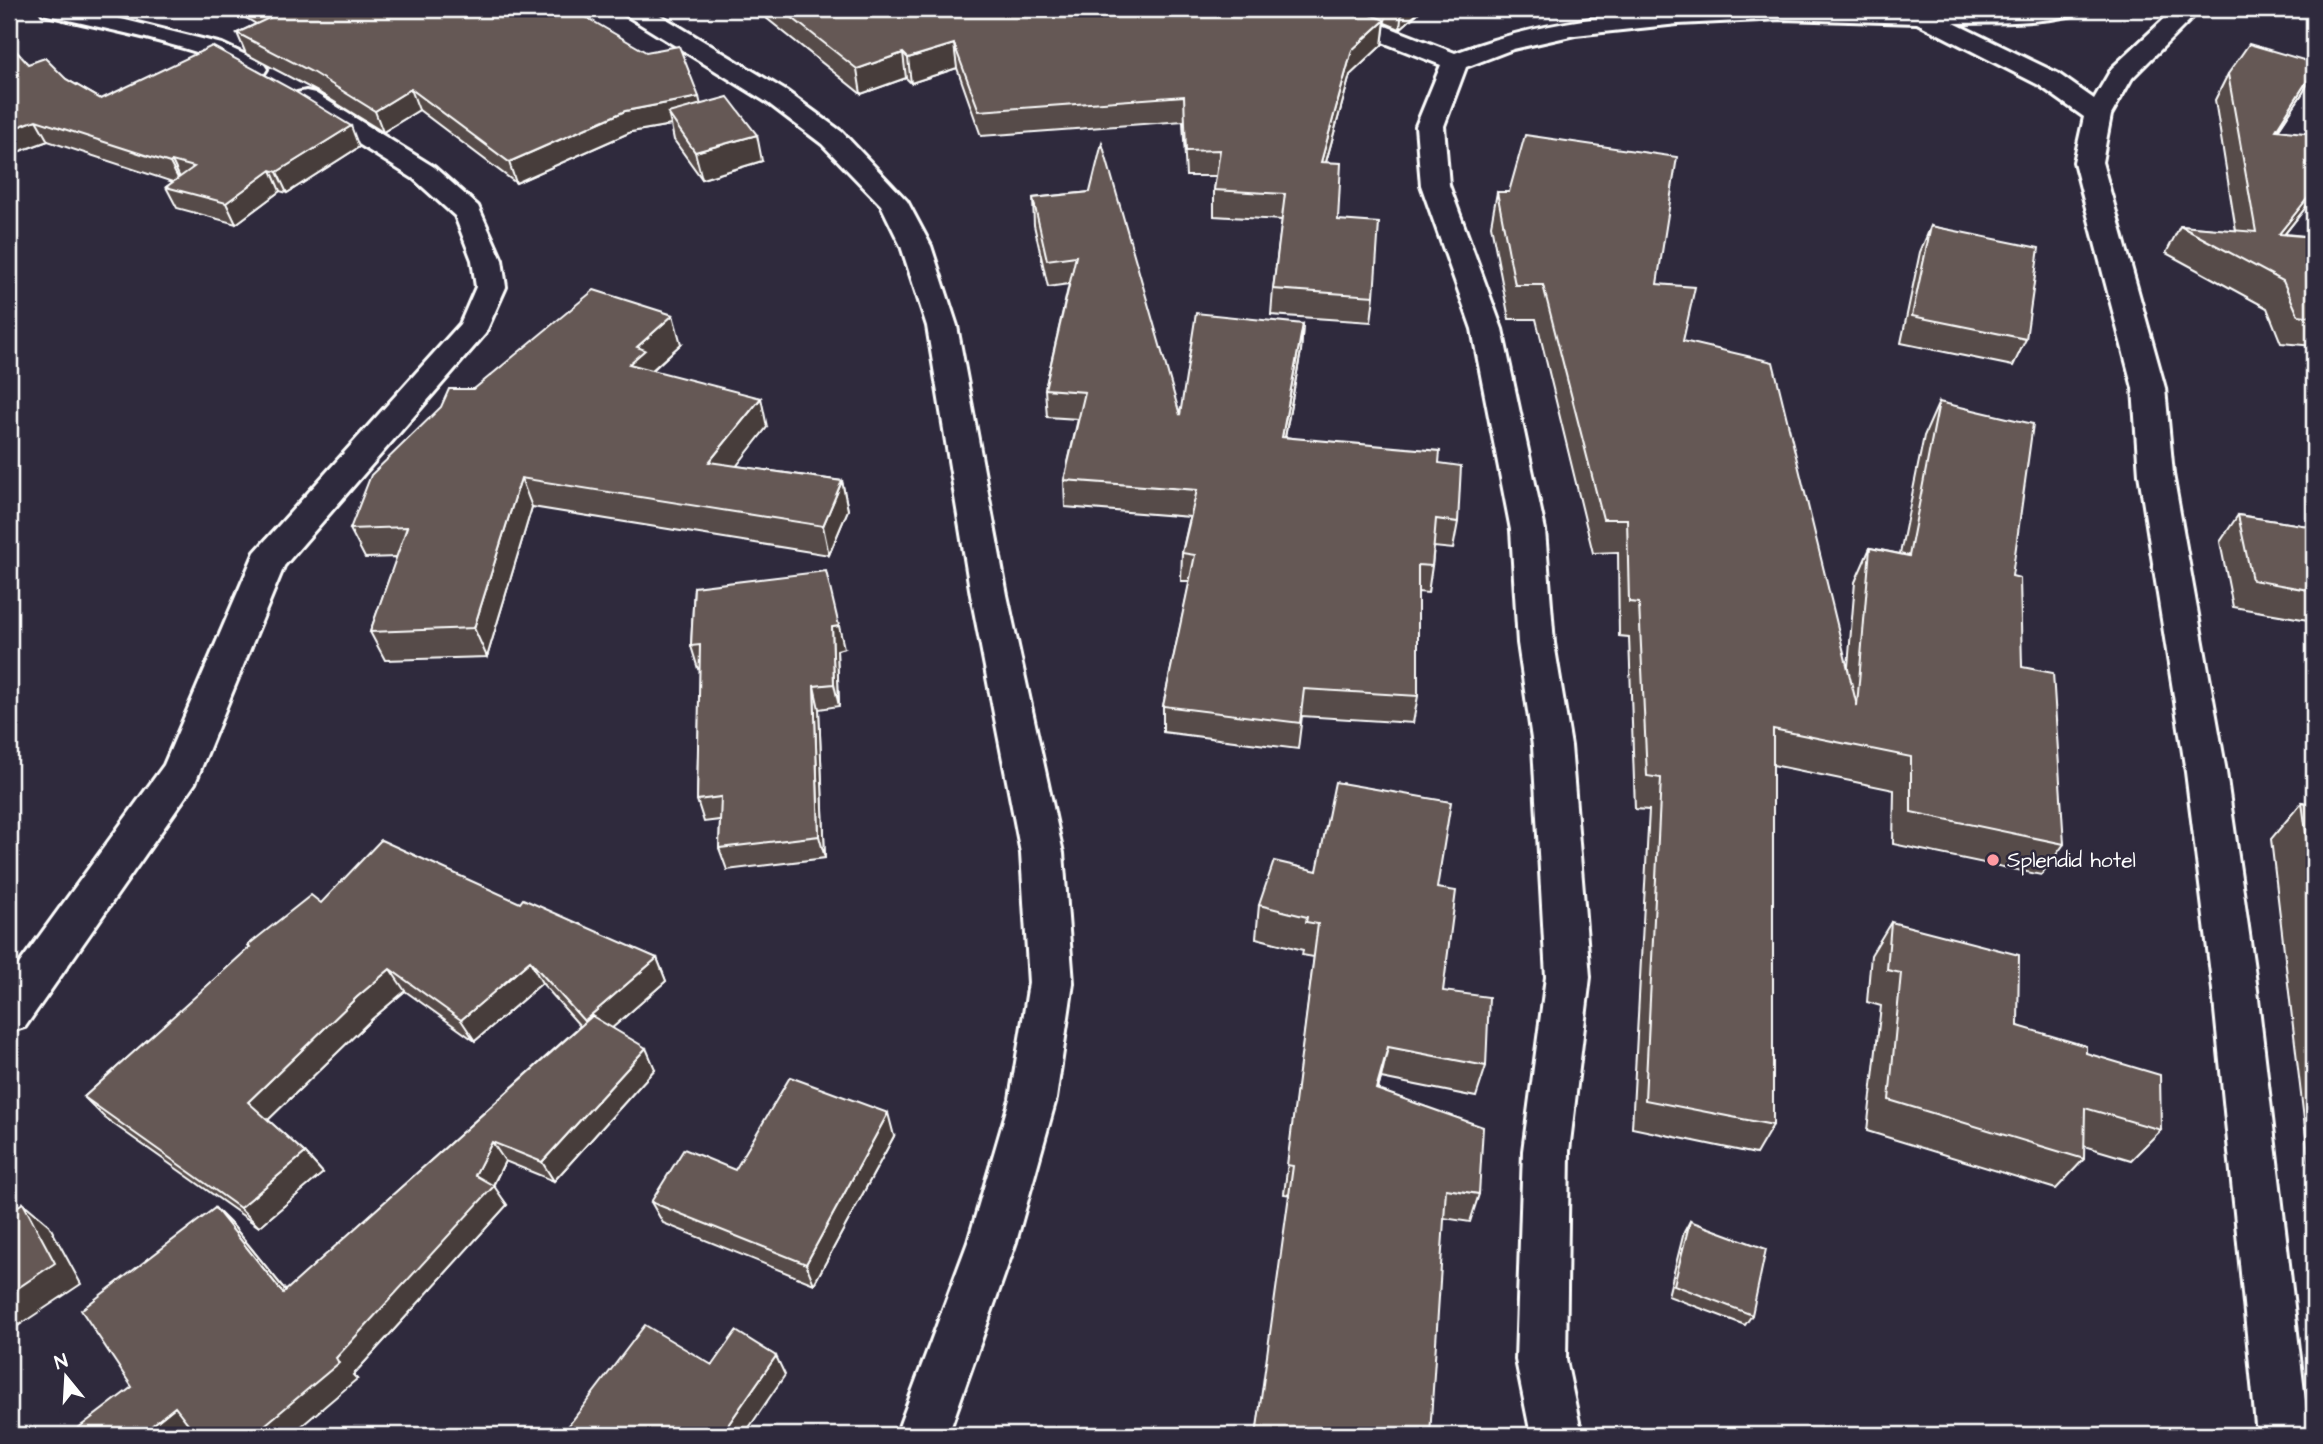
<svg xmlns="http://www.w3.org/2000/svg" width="2323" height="1444" font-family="'Architects Daughter',sans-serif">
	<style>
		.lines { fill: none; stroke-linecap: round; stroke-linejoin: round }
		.minor-casing { stroke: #fff; stroke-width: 6 }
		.tertiary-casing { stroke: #fff; stroke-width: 6 }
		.minor { fill: #2f2a3d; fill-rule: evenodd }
		.tertiary { fill: #2f2a3d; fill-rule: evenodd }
		.wall { fill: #574c48; stroke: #fff; stroke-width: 2 }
		.shaded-wall { fill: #473e3b; stroke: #fff; stroke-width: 2 }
		.building { fill: #655854; stroke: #fff; stroke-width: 2 }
		.poi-dot { fill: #ff9aa2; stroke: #2f2a3d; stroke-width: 2.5 }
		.labels { text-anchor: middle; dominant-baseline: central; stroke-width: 5; stroke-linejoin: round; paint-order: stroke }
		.poi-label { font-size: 21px; fill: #fff; stroke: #2f2a3d; text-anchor: start }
	</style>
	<rect width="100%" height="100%" fill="#2f2a3d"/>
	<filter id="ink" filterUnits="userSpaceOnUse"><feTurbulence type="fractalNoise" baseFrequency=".0143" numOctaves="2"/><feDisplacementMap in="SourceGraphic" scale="14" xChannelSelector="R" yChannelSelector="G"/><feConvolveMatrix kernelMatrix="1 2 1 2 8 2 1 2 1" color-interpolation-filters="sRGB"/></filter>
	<g filter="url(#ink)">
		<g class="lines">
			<defs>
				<g id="minor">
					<path d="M 40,9 L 81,9 L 222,44 L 263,63 L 267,69 L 263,75 C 241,80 223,61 203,54 C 151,37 96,27 43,14 Z"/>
					<path d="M 1308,9 L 1342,9 L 1455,53 C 1577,7 1693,9 1821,9 C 1907,9 1994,9 2080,9 L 2077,14 C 2037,24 1994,22 1954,23 L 2057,73 L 2094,99 L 2112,68 L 2175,9 L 2201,9 L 2132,78 L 2111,115 L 2102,162 L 2165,388 L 2173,474 L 2226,772 L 2257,990 L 2309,1435 L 2257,1435 L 2213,990 L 2186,772 L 2139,474 L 2133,388 L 2074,162 L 2084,117 L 2039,85 L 1917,23 L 1782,19 L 1678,24 L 1575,35 L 1513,49 L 1466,67 L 1444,126 L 1449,185 L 1502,329 L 1545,530 L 1554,643 L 1571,746 L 1590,977 L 1569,1151 L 1566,1360 L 1579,1422 L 1584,1435 L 1531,1435 L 1516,1360 L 1523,1151 L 1546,977 L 1533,746 L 1518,643 L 1511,530 L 1472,329 L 1421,185 L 1416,126 L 1441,65 L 1311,14 Z"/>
					<polygon points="306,91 315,93 434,167 478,206 502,260 506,287 485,334 284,566 195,783 25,1027 9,1032 9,978 164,765 255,552 460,324 476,287 472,260 455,216 414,179 297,105 293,99 297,93"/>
				</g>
				<polygon id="tertiary" points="621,9 650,9 786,91 842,132 907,201 931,246 957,326 1007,595 1063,853 1073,983 1056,1099 1016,1242 948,1435 896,1435 968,1242 1010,1099 1029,983 1021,853 971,595 927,326 901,246 881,205 822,144 768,103 624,14"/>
			</defs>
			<!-- minor casing -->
			<use href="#minor" class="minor-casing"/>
			<!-- tertiary casing -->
			<use href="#tertiary" class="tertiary-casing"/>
			<!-- minor -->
			<use href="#minor" class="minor"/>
			<!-- tertiary -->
			<use href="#tertiary" class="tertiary"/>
		</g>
		<!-- wall -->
		<g class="wall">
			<polygon points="231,9 572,9 700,104 762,161 702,179 674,140 671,125 631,132 516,183 419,110 383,132 320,93 246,54 237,33 256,24"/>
			<polygon points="755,9 1432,9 1420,11 1400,29 1385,23 1382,45 1350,75 1326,162 1338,220 1374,296 1371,322 1271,315 1273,289 1282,220 1214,216 1214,190 1216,176 1186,176 1183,121 981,136 957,68 911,83 906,78 861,94"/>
			<polygon points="2314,63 2314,71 2304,91 2278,130 2314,197 2285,234 2314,237 2314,346 2281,343 2267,308 2166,253 2180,226 2236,231 2215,100 2228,74"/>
			<polygon points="28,64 66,79 101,99 359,147 287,193 280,191 236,224 177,208 166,187 173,182 48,141 9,155"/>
			<polygon points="1090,192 1180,415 1303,324 1301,351 1285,437 1439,463 1458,522 1453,549 1434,547 1432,566 1428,593 1418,592 1418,696 1413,723 1302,716 1298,749 1163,732 1163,706 1190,581 1181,581 1182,553 1190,517 1065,507 1064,480 1078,419 1047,417 1045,389 1069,284 1048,287 1034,225 1033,198"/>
			<polygon points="1497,192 1657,284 1683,341 1848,667 1855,582 1870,548 1900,554 1924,436 1939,402 2012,576 2022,667 2064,844 2041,875 1893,844 1894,790 1773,765 1773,1125 1756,1154 1632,1128 1649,810 1635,809 1629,637 1619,636 1618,552 1593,553 1536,319 1509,319 1491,225"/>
			<polygon points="1931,226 2026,339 2013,366 1901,343 1920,252"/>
			<polygon points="681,344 653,370 767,427 736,466 842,481 848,510 829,555 532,507 487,657 385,660 370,632 397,557 365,558 350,529 474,389"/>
			<polygon points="2238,515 2314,527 2314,621 2233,607 2220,542"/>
			<polygon points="694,587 844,648 837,650 839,706 819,709 825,858 727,870 719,848 720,820 704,822 697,800 700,668 698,669 691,646"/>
			<polygon points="2302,802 2314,805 2314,1205 2271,839"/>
			<polygon points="1317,871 1437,888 1443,991 1486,1066 1476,1097 1381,1078 1378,1089 1479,1194 1470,1222 1284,1194 1314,957 1302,955 1303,950 1256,938 1259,905"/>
			<polygon points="321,903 520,903 657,958 666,981 612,1028 655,1069 554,1181 505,1161 493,1186 507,1205 353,1375 357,1379 191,1427 132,1387 215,1208 234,1227 286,1291 580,1026 542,983 475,1041 405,991 372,1019 268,1120 305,1153 323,1173 259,1227 105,1118 84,1097 250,948 248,945"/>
			<polygon points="1891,922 2018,1026 2086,1053 2161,1130 2131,1160 2084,1146 2084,1159 2056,1189 1867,1131 1881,1006 1867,1002 1871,955"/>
			<polygon points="894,1136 814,1284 663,1223 651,1202 735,1170"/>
			<polygon points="1690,1221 1752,1315 1745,1325 1668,1296 1684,1232"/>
		</g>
		<!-- shaded-wall -->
		<g class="shaded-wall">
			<polygon points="1402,9 1432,9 1420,11 1400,29"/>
			<polygon points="1385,20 1382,45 1350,75 1319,187 1321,162 1352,50"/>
			<polygon points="954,44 957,68 911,83 908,58"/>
			<polygon points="903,53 906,78 861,94 857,69"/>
			<polygon points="2314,70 2304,91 2261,156 2276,130"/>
			<polygon points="411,89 419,110 383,132 375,111"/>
			<polygon points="699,97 704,118 668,113 671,125 631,132 516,183 509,162 625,111"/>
			<polygon points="36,120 48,141 9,155 9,130"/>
			<polygon points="351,126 359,147 287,193 277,172"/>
			<polygon points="757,135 762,161 702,179 695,152"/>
			<polygon points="172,161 182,182 181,184 170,163"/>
			<polygon points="271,170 280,191 236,224 226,203"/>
			<polygon points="2314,190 2314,197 2263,261 2279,234"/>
			<polygon points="673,315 681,344 651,371 629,364 637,347"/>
			<polygon points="1303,324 1301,351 1280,464 1282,437"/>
			<polygon points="761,398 767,427 717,491 709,462"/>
			<polygon points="521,478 532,507 487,657 474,628"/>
			<polygon points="842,481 848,510 829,555 823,526"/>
			<polygon points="839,626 844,648 837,650 839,706 834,684 832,627"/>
			<polygon points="814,686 819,709 825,858 819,836"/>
			<polygon points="657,958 666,981 595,1043 584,1021"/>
			<polygon points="530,961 542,983 475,1041 461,1020"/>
			<polygon points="390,969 405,991 372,1019 266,1122 248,1102 357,997"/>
			<polygon points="1388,1047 1381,1078 1370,1119 1376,1089"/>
			<polygon points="646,1048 655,1069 554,1181 542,1162"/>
			<polygon points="888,1113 894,1136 814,1284 806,1264"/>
			<polygon points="492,1142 505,1161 491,1189 494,1186 507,1205 353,1375 357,1379 291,1435 253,1435 336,1358 475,1175"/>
			<polygon points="305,1153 323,1173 259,1227 240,1208"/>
			<polygon points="23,1203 49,1225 81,1284 9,1332 9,1294"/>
			<polygon points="215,1208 234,1227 302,1311 283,1293"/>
			<polygon points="776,1356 785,1375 744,1435 721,1435"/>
			<polygon points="175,1407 197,1423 181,1435 140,1435"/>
			<polygon points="9,1424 13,1435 9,1435"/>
		</g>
		<!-- building -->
		<g class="building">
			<polygon points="255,9 572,9 646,52 679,46 699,97 625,111 509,162 411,89 375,111 312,72 237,33 269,18"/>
			<polygon points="781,9 1355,9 1385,20 1352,50 1321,162 1341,163 1338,220 1379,223 1374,296 1273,289 1285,194 1214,190 1220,150 1186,151 1184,96 979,111 954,44 908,58 903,53 857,69"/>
			<polygon points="9,43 28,64 45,58 66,79 101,99 212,46 291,89 351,126 277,172 271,170 226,203 166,187 194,167 172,161 170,163 36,120 9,130"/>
			<polygon points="2249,44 2314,63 2314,70 2276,130 2314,134 2314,190 2279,234 2314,237 2314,317 2298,315 2283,281 2180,226 2256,232 2228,74"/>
			<polygon points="728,97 757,135 695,152 668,113"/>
			<polygon points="1525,135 1677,157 1657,284 1695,287 1683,341 1773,362 1857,706 1870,548 1909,556 1939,402 2033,424 2012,576 2020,578 2022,667 2053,673 2064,844 1911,812 1911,757 1773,729 1773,1125 1645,1100 1661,778 1647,776 1639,603 1629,602 1627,519 1603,519 1543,285 1515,285 1497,192 1509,192"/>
			<polygon points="1102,143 1180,415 1196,313 1303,324 1282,437 1440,451 1439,463 1461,466 1458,522 1436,519 1432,566 1418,565 1418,696 1304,689 1300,723 1163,706 1195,555 1182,553 1197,490 1064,480 1085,392 1045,389 1076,256 1047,260 1033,198 1090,192"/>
			<polygon points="1931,226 2039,248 2026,339 1912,316"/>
			<polygon points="594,290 673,315 637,347 645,350 629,364 761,398 709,462 842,481 823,526 521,478 474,628 370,632 407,527 350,529 371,475 441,407 449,389 474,389"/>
			<polygon points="2238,515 2314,527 2314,591 2252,580"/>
			<polygon points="826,571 839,626 832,627 834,684 814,686 819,836 719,848 721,797 697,800 700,645 691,646 694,587"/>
			<polygon points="1335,782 1451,802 1437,888 1456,891 1443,991 1489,997 1486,1066 1388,1047 1376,1089 1483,1127 1479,1194 1446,1189 1430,1435 1256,1435 1293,1166 1287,1165 1318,924 1306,922 1307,917 1259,905 1274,861 1317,871"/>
			<polygon points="2302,802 2314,805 2314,892"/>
			<polygon points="381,840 520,903 523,899 657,958 584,1021 530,961 461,1020 390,969 357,997 248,1102 305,1153 240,1208 84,1097 250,947 248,945 311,895 321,903"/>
			<polygon points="1891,922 2019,955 2018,1026 2086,1046 2086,1053 2160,1075 2161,1130 2085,1108 2084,1159 1889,1100 1901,973 1887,970"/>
			<polygon points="592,1016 646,1048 542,1162 492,1142 475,1175 494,1186 336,1358 339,1363 253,1435 197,1435 175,1407 140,1435 69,1435 132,1387 81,1310 215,1208 283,1293"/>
			<polygon points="790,1077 888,1113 806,1264 651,1202 684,1149 735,1170"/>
			<polygon points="23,1203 55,1263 9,1294 9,1212"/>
			<polygon points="1690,1221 1766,1249 1752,1315 1674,1285"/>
			<polygon points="645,1325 712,1365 736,1331 776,1356 721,1435 576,1435 566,1429"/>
		</g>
	</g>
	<!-- markers -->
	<circle class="poi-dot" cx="1993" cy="860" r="7"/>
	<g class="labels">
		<!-- poi labels -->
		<g class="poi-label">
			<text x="2007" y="860">Splendid hotel</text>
		</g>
	</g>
	<!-- margin -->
	<rect width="2323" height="1444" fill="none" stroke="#2f2a3d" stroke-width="35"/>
	<rect x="18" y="18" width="2288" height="1409" fill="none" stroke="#fff" stroke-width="2.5" filter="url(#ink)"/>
	<!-- north arrow -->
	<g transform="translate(66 1377) rotate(342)" stroke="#2f2a3d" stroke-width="5" paint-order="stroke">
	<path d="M0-5L12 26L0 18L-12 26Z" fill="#ffffff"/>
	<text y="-10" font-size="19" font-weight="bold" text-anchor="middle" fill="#ffffff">N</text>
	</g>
</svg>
